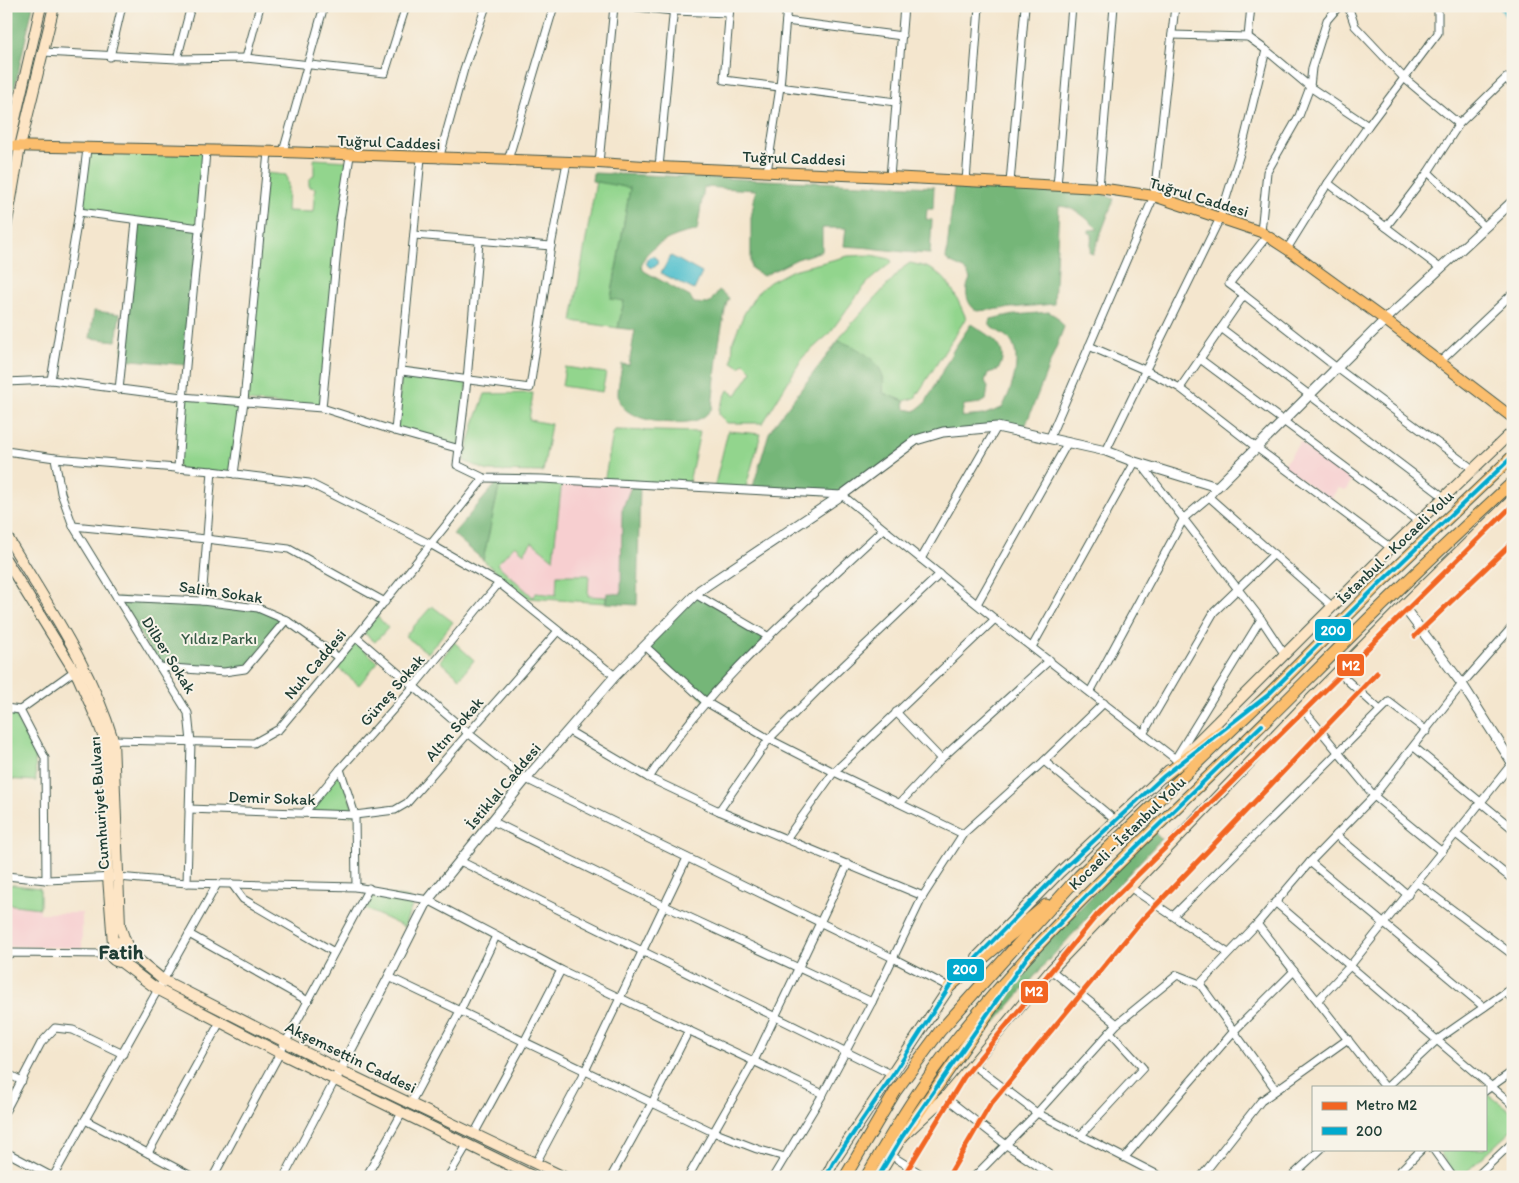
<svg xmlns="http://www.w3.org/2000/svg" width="1519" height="1183" font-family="Itim,sans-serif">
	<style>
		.built { fill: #f7cfd0 }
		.green { fill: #92d58d; stroke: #588960 }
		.forest { fill: #75b678; stroke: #4a7a56 }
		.water { fill: #55c1ce; stroke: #3a7f81 }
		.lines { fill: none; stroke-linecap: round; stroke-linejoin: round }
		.river { stroke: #55c1ce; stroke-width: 15 }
		.minor-casing { stroke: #3f564b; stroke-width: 9 }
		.tertiary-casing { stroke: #3f564b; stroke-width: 11 }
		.secondary-casing { stroke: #3f564b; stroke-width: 12 }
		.primary-casing { stroke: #3f564b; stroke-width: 12 }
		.trunk-casing { stroke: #3f564b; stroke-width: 13 }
		.minor { stroke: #fff; stroke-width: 7 }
		.tertiary { stroke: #fff; stroke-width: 9 }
		.secondary { stroke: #fde5c5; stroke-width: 10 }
		.primary { stroke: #fbbe6e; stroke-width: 10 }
		.trunk { stroke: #fbbe6e; stroke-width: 11 }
		.bus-1-casing { stroke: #f7f3e8; stroke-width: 8 }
		.bus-1 { stroke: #00a9ce; stroke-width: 4 }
		.metro-1-casing { stroke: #f7f3e8; stroke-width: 9 }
		.metro-1 { stroke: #f26522; stroke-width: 5 }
		.labels { text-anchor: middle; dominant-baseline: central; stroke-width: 4; stroke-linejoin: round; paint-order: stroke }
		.street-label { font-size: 16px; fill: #1f3d34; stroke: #f7f3e8 }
		.park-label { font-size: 16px; fill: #365b46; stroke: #f7f3e8 }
		.district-label { font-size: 21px; font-weight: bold; fill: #1f3d34; stroke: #f7f3e8 }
		.line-badge { stroke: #f7f3e8; stroke-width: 2 }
		.badge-label { font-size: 14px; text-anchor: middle; font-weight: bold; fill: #fff }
	</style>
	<rect width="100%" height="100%" fill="#f7f3e8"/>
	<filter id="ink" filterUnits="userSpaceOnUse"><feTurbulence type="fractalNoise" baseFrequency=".02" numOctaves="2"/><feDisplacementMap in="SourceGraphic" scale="10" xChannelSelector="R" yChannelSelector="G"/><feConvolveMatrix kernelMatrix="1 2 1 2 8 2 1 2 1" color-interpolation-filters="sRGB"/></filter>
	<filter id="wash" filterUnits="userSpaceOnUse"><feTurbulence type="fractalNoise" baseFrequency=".0096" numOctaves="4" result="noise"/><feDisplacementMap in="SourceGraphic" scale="20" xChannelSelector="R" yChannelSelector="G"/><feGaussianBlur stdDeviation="1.12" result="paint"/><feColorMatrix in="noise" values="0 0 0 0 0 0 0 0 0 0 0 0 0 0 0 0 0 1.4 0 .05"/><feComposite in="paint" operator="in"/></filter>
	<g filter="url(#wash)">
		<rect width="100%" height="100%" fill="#f4e6ce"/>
		<!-- built -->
		<g class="built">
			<polygon points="1300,442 1352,480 1346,490 1338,488 1330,500 1283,466"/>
			<polygon points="501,478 640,484 637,605 527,598 483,560"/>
			<polygon points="6,884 40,888 40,913 82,913 82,948 11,946 6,949"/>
		</g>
		<!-- green -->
		<g class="green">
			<polygon points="87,149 206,151 200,228 79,212"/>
			<polygon points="314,159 349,161 322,408 244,401 234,474 178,469 182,397 243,401 266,173 286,175 288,185 287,211 313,212 315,188 309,187 309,180 314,175"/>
			<polygon points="596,181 630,188 611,298 624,301 618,328 572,321"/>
			<polygon points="871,255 890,259 892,262 870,280 858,294 829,334 803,357 763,423 727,423 719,415 719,409 728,390 736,395 752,371 744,363 740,367 732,362 733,341 744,314 757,293 770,282 793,270 848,256"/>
			<path d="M 910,263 C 919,265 929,267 936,272 C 951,281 959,303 966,318 L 915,398 L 904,401 L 883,393 L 883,376 L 838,341 L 843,333 L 904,267 Z"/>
			<polygon points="565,367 606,373 602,392 562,386"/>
			<polygon points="402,371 467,380 460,449 395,431"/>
			<polygon points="533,393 529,420 551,424 543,472 488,471 464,461 475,421 485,394"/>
			<polygon points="615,430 700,432 688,487 604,482 613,434"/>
			<polygon points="728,431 761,434 745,490 714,488"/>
			<polygon points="501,478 562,480 553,559 532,542 524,553 515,545 497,564 533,597 536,593 556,595 557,575 589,575 588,596 606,597 606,603 527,598 483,560"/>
			<polygon points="432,606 453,622 428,653 405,636"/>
			<polygon points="377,616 388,628 375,642 364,633"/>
			<polygon points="454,642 474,660 460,678 440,661"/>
			<polygon points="356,643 378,662 359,685 337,667"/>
			<polygon points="6,712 14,713 35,755 36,781 6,779"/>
			<polygon points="340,769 355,815 304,813"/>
			<polygon points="6,884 40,888 40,908 6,904"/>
			<polygon points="371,891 409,898 412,906 404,927 364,908"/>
			<polygon points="1488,1094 1513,1113 1513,1129 1463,1175 1456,1175 1437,1149 1485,1149 1485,1097"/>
		</g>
		<!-- forest -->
		<g class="forest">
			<polygon points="6,6 33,6 6,126"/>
			<path d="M 593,173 L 934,187 L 933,209 L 927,209 L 926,219 L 932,220 L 930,254 C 902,253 873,247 844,246 L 846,228 L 822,228 L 822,251 L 797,259 L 763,276 L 751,268 L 751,218 L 756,190 L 704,187 L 697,231 C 682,232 656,242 646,255 C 644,257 643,262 641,266 L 644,271 L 690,297 L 694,303 L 709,304 L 719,290 L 729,298 C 725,306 725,312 723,321 C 717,350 715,379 712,408 C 709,413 703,418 697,420 C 678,426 631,423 620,403 C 615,393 621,375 622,364 L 629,365 L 635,330 L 618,328 L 624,301 L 611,299 L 630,188 L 592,181 Z"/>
			<path d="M 954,187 L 1100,193 L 1114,199 L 1093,254 L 1090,253 L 1092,233 L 1089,233 L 1089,230 L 1098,229 C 1086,218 1076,207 1059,206 L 1054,304 L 977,311 C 966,304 964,290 970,279 C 965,264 955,268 946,259 Z"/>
			<polygon points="136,221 200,228 186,365 122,359"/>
			<polygon points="94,311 120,314 116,341 90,338"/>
			<path d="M 1049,312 L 1057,317 L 1064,327 L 1023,432 L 997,427 L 916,440 L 842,495 L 752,490 L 769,433 L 779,418 L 838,341 C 854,345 879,359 883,377 C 884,382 883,388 883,393 L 904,401 L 905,409 L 915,411 L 926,402 L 954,349 L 971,324 C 988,336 1012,345 998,370 L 988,373 L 985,381 L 988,387 L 986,400 L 981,403 L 964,405 L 961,417 L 983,415 L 1002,408 C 1011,392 1024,357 1010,340 C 1004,333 994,331 989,323 L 991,319 L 1005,316 Z"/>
			<polygon points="501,478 483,560 453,534"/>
			<polygon points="632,484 640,484 637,605 606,603 607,593 621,594 622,510"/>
			<polygon points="695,594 769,637 706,702 645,646"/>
			<polygon points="117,597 258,608 286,620 245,669 224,672 160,667"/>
			<polygon points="1154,832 1161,839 1045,964 976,1045 1031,959"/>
		</g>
		<!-- water -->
		<g class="water">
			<polygon points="671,256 702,273 694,290 661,273"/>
			<circle cx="652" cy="262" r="5.5"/>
		</g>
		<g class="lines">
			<!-- river -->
			<polyline class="river" points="1507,6 1513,15"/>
		</g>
	</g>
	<g filter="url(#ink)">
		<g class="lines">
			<defs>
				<g id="minor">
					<polyline points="627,6 673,11 729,13"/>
					<polyline points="730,6 724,80 896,102"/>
					<polyline points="1348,6 1355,26 1404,78 1459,124"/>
					<polyline points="786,21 902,36"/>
					<polyline points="1172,35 1248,37 1266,50 1310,87 1368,126"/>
					<polyline points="1248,37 1251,6"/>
					<polyline points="43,52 177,59 246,58 385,73 406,6"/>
					<polyline points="110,57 122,6"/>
					<polyline points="246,58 260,6"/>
					<polyline points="177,59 191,6"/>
					<polyline points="87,149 79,212 51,380 182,397 322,408 395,431 460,449"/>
					<polyline points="283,152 324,6"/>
					<polyline points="439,159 464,69 486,6"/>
					<polyline points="508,160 554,6"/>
					<polyline points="599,163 614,6"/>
					<polyline points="659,167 674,6"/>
					<polyline points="767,172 780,87 787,6"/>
					<polyline points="890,177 904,6"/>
					<polyline points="966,181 979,6"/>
					<polyline points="1010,183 1025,6"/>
					<polyline points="1328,183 1440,268"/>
					<polyline points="1057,186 1072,6"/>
					<polyline points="1099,188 1114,6"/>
					<polyline points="79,212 200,228"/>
					<polyline points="1484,226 1428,172 1459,124 1506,78 1513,86"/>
					<polyline points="1386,227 1428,172"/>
					<polyline points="1261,232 1267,172 1299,116 1310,87 1312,68 1327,20 1339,6"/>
					<polyline points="414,235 551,246"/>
					<polyline points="479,242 467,380 457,465 484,478 542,479 842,495 995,619 1178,761"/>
					<polyline points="1287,249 1328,183 1368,126 1438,33 1438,6"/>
					<polyline points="1244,295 1229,284 1267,236"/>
					<polyline points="1221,328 1444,497"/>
					<polyline points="1089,346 1145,370 1180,388 1257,448 1391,548"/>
					<polyline points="1200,359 1419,522"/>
					<polyline points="1441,361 1513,293"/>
					<polyline points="402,371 530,388 551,246 567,162"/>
					<polyline points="6,382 51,380"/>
					<polyline points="1180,388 1244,295 1337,368 1473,469"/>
					<polyline points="119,390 136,221"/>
					<polyline points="322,408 340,219 350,156"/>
					<polyline points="395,431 421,158"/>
					<polyline points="1050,437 1154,196 1175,6"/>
					<polyline points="6,451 55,458 212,471 309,483 430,544 499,583 615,676"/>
					<polyline points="1106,451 1220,218 1243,144 1266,50"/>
					<polyline points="55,458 61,493 73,526 188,713 191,742 187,883"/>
					<polyline points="1141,464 1261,619 1285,655"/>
					<path d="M 178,469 C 184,363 198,257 206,151"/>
					<polyline points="234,474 244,401 268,152"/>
					<polyline points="1209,497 1333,607"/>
					<polyline points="73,526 206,539 289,549 385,602"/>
					<polyline points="921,559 997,427"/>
					<polyline points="695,594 769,637"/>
					<polyline points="117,597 202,601 258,608 286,620 339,658"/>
					<polyline points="202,601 212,471"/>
					<polyline points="977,604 1068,442"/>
					<polyline points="356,637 468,733 526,779 893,958 949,987"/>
					<polyline points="645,646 706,702 769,739 834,772 963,834"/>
					<polyline points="1032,647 1135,462"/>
					<polyline points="160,667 224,672 245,669 286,620"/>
					<polyline points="1338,672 1380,710"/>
					<polyline points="1090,692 1184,518 1209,497 1217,487"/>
					<polyline points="6,708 20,710 45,758 46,880"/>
					<polyline points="1302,708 1374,796 1442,852"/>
					<polyline points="20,710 77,669"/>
					<polyline points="896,712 941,759"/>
					<polyline points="569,731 649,778 719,811 923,896"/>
					<polyline points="1143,734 1214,612 1274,554"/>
					<polyline points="110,742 113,740 254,743 279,729 356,637 484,478"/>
					<polyline points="1414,747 1513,829"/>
					<polyline points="1175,759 1261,619"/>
					<polyline points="1044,761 1115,820"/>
					<polyline points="340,769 355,815 356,887"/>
					<path d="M 649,778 C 710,683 801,606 883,529"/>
					<polyline points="900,803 941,759 1050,660"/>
					<polyline points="189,809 355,815 395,810 407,803 557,632"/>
					<polyline points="719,811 769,739 821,687 940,574"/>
					<polyline points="304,813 340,769 414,686 499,583"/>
					<polyline points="492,821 665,906 872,1002"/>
					<polyline points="1456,834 1513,880"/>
					<polyline points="1336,835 1408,895"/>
					<polyline points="786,839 834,772 995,619"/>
					<polyline points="460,861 893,1075"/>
					<polyline points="1310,862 1484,1007"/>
					<polyline points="6,876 46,880 118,877 187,883 356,887 428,900 561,970 823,1094"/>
					<polyline points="1417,883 1513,955"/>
					<polyline points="232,884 243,899 334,952"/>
					<polyline points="1131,888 1228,953"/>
					<polyline points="1275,902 1513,1105"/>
					<polyline points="1174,915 1389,702 1427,731"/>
					<polyline points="1257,924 1385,1087"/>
					<polyline points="189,934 308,1001"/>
					<polyline points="6,958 9,953 110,954"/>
					<polyline points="1051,970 1117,1024"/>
					<polyline points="389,977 713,1132 757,1149 785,1157"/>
					<polyline points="1200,984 1257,924 1310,862 1374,796 1462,684 1513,626"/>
					<polyline points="1506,992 1513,1000"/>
					<polyline points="1318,1000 1350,966 1513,762"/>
					<polyline points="972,1064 1037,1113 1162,1177"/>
					<polyline points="6,1073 22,1081"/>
					<polyline points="1387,1087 1437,1040 1513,987"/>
					<polyline points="1485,1091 1513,1071"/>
					<polyline points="945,1097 1005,1144 1054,1177"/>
					<polyline points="410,1104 460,1011 496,936"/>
					<polyline points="6,1110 41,1043 55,1028 73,1030 123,1054"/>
					<polyline points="85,1120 193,1177"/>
					<polyline points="474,1134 524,1042 561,970"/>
					<polyline points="1081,1135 1143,1068 1110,1032"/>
					<polyline points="1433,1149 1453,1177"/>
					<polyline points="6,1152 53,1177"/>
					<polyline points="148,1153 220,1022"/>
					<polyline points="892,1156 926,1177"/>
					<polyline points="1125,1157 1234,1031 1294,971"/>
					<polyline points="536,1163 585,1071 687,858"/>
					<path d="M 53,1177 C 108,1080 162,982 217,884"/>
					<polyline points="213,1177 369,888"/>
					<polyline points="284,1177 335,1080"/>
					<polyline points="366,1177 402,1113"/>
					<polyline points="448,1177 467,1145"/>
					<polyline points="611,1177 652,1103 689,1030"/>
					<polyline points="688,1177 754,1061 848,864"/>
					<polyline points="773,1177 823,1094 872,1002 923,896 963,834 1044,761 1104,703"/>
					<polyline points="974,1177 1037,1113 1117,1024 1177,975 1200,984 1276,1090"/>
					<polyline points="1201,1177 1261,1101 1348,1039"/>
					<polyline points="1291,1177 1321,1149"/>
					<polyline points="1394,1177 1422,1149"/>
					<polyline points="1476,1177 1513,1142"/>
				</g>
				<g id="tertiary">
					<polyline points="1403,606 1462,684 1513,764"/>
					<polyline points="337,1076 389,977 428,900 526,779 615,676 700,590 842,495 916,440 943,432 997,427 1106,451 1135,462 1217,487 1385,320 1513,201"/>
				</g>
				<g id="secondary">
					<polyline points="6,159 41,6"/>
					<polyline points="6,228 20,147 54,6"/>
					<path d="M 6,535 C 45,601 91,666 113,740 L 120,926 L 126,943"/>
					<polyline points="6,560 78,677 98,722 106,744 108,877 113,944"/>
					<polyline points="1186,753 1391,548 1513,431"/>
					<circle cx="120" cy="952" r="10"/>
					<polyline points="130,953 163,980 340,1070 564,1177"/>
					<polyline points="977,957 1060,872 1169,770"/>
					<polyline points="122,963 157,989 280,1053 534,1177"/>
					<polyline points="826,1177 833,1163 953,982"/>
					<polyline points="878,1177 902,1137 945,1097 1051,970 1302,708 1403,606 1513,499"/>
				</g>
				<polyline id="primary" points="6,146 283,152 599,163 659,167 890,177 1099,188 1154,196 1261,232 1287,249 1385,320 1513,418"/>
				<g id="trunk">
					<polyline points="1164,776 1221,731"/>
					<polyline points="949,987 1046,905"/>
					<polyline points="902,1137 996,1002"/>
					<polyline points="845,1177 895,1092 940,1031 1079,876 1268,695 1381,582 1513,456"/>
					<path d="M 866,1177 C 894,1130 921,1084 955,1041 C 1037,937 1136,847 1231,755 C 1285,703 1337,649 1391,597 C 1431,558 1472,520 1513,482"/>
				</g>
			</defs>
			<!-- minor casing -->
			<use href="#minor" class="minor-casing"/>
			<!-- tertiary casing -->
			<use href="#tertiary" class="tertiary-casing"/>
			<!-- secondary casing -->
			<use href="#secondary" class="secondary-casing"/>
			<!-- primary casing -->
			<use href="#primary" class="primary-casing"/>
			<!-- trunk casing -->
			<use href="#trunk" class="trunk-casing"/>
			<!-- minor -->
			<use href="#minor" class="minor"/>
			<!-- tertiary -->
			<use href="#tertiary" class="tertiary"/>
			<!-- secondary -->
			<use href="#secondary" class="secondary"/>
			<!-- primary -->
			<use href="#primary" class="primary"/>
			<!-- trunk -->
			<use href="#trunk" class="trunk"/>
			<defs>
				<g id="bus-1">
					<polyline points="826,1177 833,1163 893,1075 949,987 982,952 1060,872 1164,776 1268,695 1381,582 1513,456"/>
					<polyline points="878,1177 902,1137 1027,957 1099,883 1262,725"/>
				</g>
			</defs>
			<!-- bus-1 casing -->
			<use href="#bus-1" class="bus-1-casing"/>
			<!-- bus-1 -->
			<use href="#bus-1" class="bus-1"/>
			<defs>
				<g id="metro-1">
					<polyline points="1415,636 1513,542"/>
					<polyline points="903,1177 964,1077 1097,915 1513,505"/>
					<polyline points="948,1177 990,1105 1142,920 1377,673"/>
				</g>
			</defs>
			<!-- metro-1 casing -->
			<use href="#metro-1" class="metro-1-casing"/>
			<!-- metro-1 -->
			<use href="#metro-1" class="metro-1"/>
		</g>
	</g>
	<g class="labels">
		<!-- street labels -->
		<g class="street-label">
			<text transform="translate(389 142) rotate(2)">Tuğrul Caddesi</text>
			<text transform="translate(794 158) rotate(2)">Tuğrul Caddesi</text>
			<text transform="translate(1199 197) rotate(17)">Tuğrul Caddesi</text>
			<text transform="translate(1395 547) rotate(-44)">İstanbul - Kocaeli Yolu</text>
			<text transform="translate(221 592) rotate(8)">Salim Sokak</text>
			<text transform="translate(169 655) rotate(58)">Dilber Sokak</text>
			<text transform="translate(315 664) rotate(-50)">Nuh Caddesi</text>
			<text transform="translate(392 690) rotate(-49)">Güneş Sokak</text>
			<text transform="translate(454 729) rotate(-49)">Altın Sokak</text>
			<text transform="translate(503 786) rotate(-50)">İstiklal Caddesi</text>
			<text transform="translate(272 798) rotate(2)">Demir Sokak</text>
			<text transform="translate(99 803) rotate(-94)">Cumhuriyet Bulvarı</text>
			<text transform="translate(1127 833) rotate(-44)">Kocaeli - İstanbul Yolu</text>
			<text transform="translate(351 1057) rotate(26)">Akşemsettin Caddesi</text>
		</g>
		<!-- park labels -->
		<g class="park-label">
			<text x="219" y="638">Yıldız Parkı</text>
		</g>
		<!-- district labels -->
		<g class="district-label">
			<text x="121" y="951">Fatih</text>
		</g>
	</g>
	<g class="line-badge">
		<rect x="1314" y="618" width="38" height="24" rx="5" fill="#00a9ce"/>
		<rect x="1336" y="653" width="29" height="24" rx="5" fill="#f26522"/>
		<rect x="946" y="958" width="39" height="24" rx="5" fill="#00a9ce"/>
		<rect x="1020" y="980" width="29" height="24" rx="5" fill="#f26522"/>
	</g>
	<g class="badge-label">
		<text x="1333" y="635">200</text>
		<text x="1351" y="670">M2</text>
		<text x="965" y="974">200</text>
		<text x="1034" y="996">M2</text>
	</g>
	<!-- margin -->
	<rect width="1519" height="1183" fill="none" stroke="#f7f3e8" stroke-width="25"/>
	<!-- legend -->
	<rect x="1312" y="1086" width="175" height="65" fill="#f7f3e8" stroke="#a1aaa0"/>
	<rect x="1322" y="1102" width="25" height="8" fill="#f26522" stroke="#a1aaa0"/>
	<text x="1356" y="1110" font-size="15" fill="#1f3d34">Metro M2</text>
	<rect x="1322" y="1127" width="25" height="8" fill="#00a9ce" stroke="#a1aaa0"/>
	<text x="1356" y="1136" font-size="15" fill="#1f3d34">200</text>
</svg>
